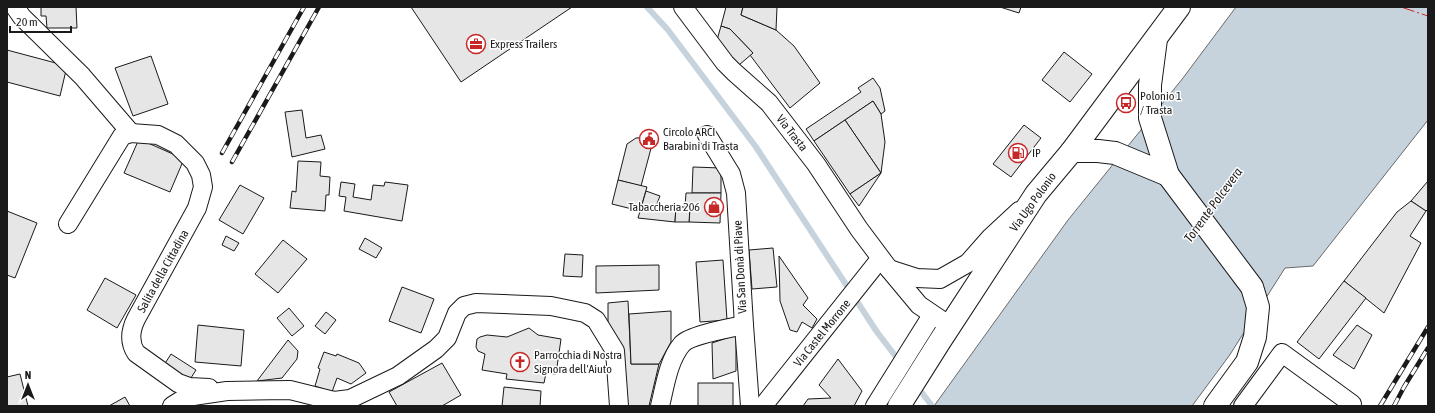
<svg xmlns="http://www.w3.org/2000/svg" width="1435" height="413" font-family="'Asap Condensed',sans-serif">
	<style>
		.water { fill: #c6d2dc; stroke: #6a6a6a }
		.lines { fill: none; stroke-linecap: round; stroke-linejoin: round }
		.stream { stroke: #c6d2dc; stroke-width: 6 }
		.building { fill: #e6e6e6; stroke: #1a1a1a }
		.street-casing { stroke: #1a1a1a; stroke-width: 20 }
		.primary-casing { stroke: #1a1a1a; stroke-width: 24 }
		.street { stroke: #fff; stroke-width: 18 }
		.primary { stroke: #fff; stroke-width: 22 }
		.rail-casing { stroke: #1a1a1a; stroke-width: 4.5 }
		.rail { stroke: #fff; stroke-width: 3; stroke-dasharray: 9; stroke-linecap: butt }
		.power { stroke: #c62828; stroke-width: 1; stroke-dasharray: 14 3 2 3; stroke-linecap: butt }
		.labels { text-anchor: middle; dominant-baseline: central; stroke-width: 3; stroke-linejoin: round; paint-order: stroke }
		.poi-label { font-size: 12px; fill: #1a1a1a; stroke: #fff; text-anchor: start }
		.street-label { font-size: 12px; fill: #1a1a1a; stroke: #fff }
		.water-label { font-size: 13px; font-style: italic; fill: #1a1a1a; stroke: #fff }
	</style>
	<rect width="100%" height="100%" fill="#fff"/>
	<!-- water -->
	<polygon class="water" points="1236,7 1428,7 1428,120 1313,266 1285,268 1229,356 1192,406 934,406 1068,220 1183,78"/>
	<g class="lines">
		<!-- stream -->
		<g class="stream">
			<polyline points="647,7 668,30 756,147 877,332 900,362"/>
			<polyline points="917,386 932,406"/>
		</g>
	</g>
	<!-- building -->
	<g class="building">
		<polygon points="41,7 76,7 77,28 47,28 46,16 41,16"/>
		<polygon points="411,7 572,7 461,82"/>
		<polygon points="726,7 743,7 741,15 776,30 794,46 820,83 790,108 750,55 753,53 730,29 721,26"/>
		<polygon points="743,7 777,7 776,30 741,15"/>
		<polygon points="1000,7 1021,7 1019,13"/>
		<polygon points="721,26 730,29 753,53 739,65 717,40"/>
		<polygon points="7,50 67,66 60,96 7,82"/>
		<polygon points="1064,52 1092,74 1070,102 1042,80"/>
		<polygon points="151,56 168,104 133,116 115,68"/>
		<polygon points="873,78 880,88 885,111 881,114 873,101 814,141 806,129 861,92 858,88"/>
		<polygon points="873,101 881,114 885,142 881,173 845,120"/>
		<polygon points="302,110 306,138 321,135 325,149 292,157 285,112"/>
		<polygon points="845,120 881,173 850,194 814,141"/>
		<polygon points="1024,125 1041,138 1011,177 993,164"/>
		<polygon points="654,137 641,186 618,180 627,144 636,138"/>
		<polygon points="139,139 184,159 170,192 124,173"/>
		<polygon points="298,161 321,162 320,176 330,177 329,195 326,195 325,211 290,208 292,191 296,192"/>
		<polygon points="693,167 721,168 721,193 692,193"/>
		<polygon points="881,173 859,206 850,194"/>
		<polygon points="618,180 647,187 640,211 612,204"/>
		<polygon points="1428,181 1428,209 1426,211 1411,201"/>
		<polygon points="341,182 355,184 353,197 371,200 373,185 384,186 385,182 408,185 402,221 344,211 346,197 339,196"/>
		<polygon points="240,185 264,198 243,234 219,220"/>
		<polygon points="646,191 660,196 656,206 676,206 675,222 638,218"/>
		<polygon points="686,193 721,193 720,223 689,222 690,208 685,207"/>
		<polygon points="1411,201 1426,211 1410,236 1421,243 1384,313 1344,281 1397,212"/>
		<polygon points="676,206 690,208 689,222 675,222"/>
		<polygon points="7,211 37,223 15,278 7,275"/>
		<polygon points="226,236 239,243 234,251 222,245"/>
		<polygon points="365,238 382,248 376,258 359,249"/>
		<polygon points="283,240 307,259 278,293 255,274"/>
		<polygon points="773,248 777,287 752,289 749,250"/>
		<polygon points="565,254 583,255 582,277 563,276"/>
		<polygon points="779,256 808,298 803,305 817,319 812,328 802,322 797,332 790,330 780,301"/>
		<polygon points="723,260 727,320 700,322 696,262"/>
		<polygon points="659,265 659,290 596,293 596,266"/>
		<polygon points="105,278 136,295 117,328 87,310"/>
		<polygon points="1344,281 1366,298 1319,359 1297,342"/>
		<polygon points="402,287 434,299 421,333 389,321"/>
		<polygon points="628,301 631,364 659,364 649,406 624,406 608,324 608,303"/>
		<polygon points="289,308 304,326 292,336 277,318"/>
		<polygon points="671,311 671,342 659,364 631,364 629,314"/>
		<polygon points="326,312 336,320 325,334 315,326"/>
		<polygon points="198,325 244,330 241,366 195,362"/>
		<polygon points="1357,325 1372,335 1354,369 1333,355"/>
		<polygon points="529,328 538,335 561,339 556,374 546,373 544,383 506,379 507,374 482,370 485,354 478,351 476,347 477,339 480,337 487,335 507,337"/>
		<polygon points="736,335 736,371 713,379 712,343"/>
		<polygon points="288,340 298,351 297,359 282,378 257,381"/>
		<polygon points="324,352 336,356 337,354 359,363 366,373 351,384 337,378 332,392 315,386 320,369 318,368"/>
		<polygon points="171,354 196,370 189,381 164,365"/>
		<polygon points="838,359 862,391 854,406 803,406 808,399 831,398 819,385"/>
		<polygon points="442,363 461,395 442,406 397,406 389,392"/>
		<polygon points="20,374 28,406 7,406 7,377"/>
		<rect x="698" y="383" width="35" height="23"/>
		<polygon points="504,387 541,391 540,406 502,406"/>
		<polygon points="125,397 130,406 109,406"/>
	</g>
	<g class="lines">
		<defs>
			<g id="street">
				<polyline points="15,7 22,17 82,76 131,133"/>
				<polyline points="683,7 725,63 734,72 769,103 816,164 859,229 889,269 919,305 950,326"/>
				<polyline points="707,135 731,174 736,193 744,325 750,406"/>
				<path d="M 68,224 L 122,136 L 131,133 L 158,135 L 176,144 L 195,163 L 201,175 L 203,187 L 197,208 L 136,319 C 130,331 129,342 136,353 L 178,383 L 189,387 L 209,388"/>
				<polyline points="889,269 917,278 940,279 968,263 991,237 1019,211"/>
				<polyline points="172,406 183,399 193,396 227,391 290,390 334,401 350,399 398,376 436,349 447,338 457,313 464,306 476,303 551,306 585,313 596,320 615,351 619,406"/>
				<path d="M 660,406 C 665,386 668,361 682,344 C 690,335 730,328 744,325"/>
				<polyline points="763,406 880,259"/>
				<polyline points="875,406 932,315"/>
				<polyline points="1243,406 1282,353 1352,404"/>
			</g>
			<g id="primary">
				<polyline points="1156,39 1150,85 1150,118 1168,175 1252,287 1258,307 1255,337 1247,362 1215,406"/>
				<polyline points="1072,151 1098,151 1115,153 1168,175"/>
				<polyline points="899,406 940,341 1036,194 1072,151 1179,7"/>
			</g>
		</defs>
		<!-- street casing -->
		<use href="#street" class="street-casing"/>
		<!-- primary casing -->
		<use href="#primary" class="primary-casing"/>
		<!-- street -->
		<use href="#street" class="street"/>
		<!-- primary -->
		<use href="#primary" class="primary"/>
		<defs>
			<g id="rail">
				<polyline points="222,153 304,7"/>
				<polyline points="232,162 319,7"/>
				<polyline points="1380,406 1428,327"/>
				<polyline points="1394,406 1404,387 1428,348"/>
			</g>
		</defs>
		<!-- rail casing -->
		<use href="#rail" class="rail-casing"/>
		<!-- rail -->
		<use href="#rail" class="rail"/>
		<!-- power -->
		<polyline class="power" points="1401,7 1428,16"/>
	</g>
	<!-- icons -->
	<defs>
		<symbol id="office-ring" viewBox="-11 -11 22 22"><circle r="9.5" fill="#fff" stroke="#c62828" stroke-width="1.5"/><path d="M-6-3h4V-5.5h4V-3h4V5H-6ZM-1-4.5V-3h2v-1.5ZM-6 0V1H6V0Z" fill="#c62828"/></symbol>
		<symbol id="bus-ring" viewBox="-11 -11 22 22"><circle r="9.5" fill="#fff" stroke="#c62828" stroke-width="1.5"/><path d="M-5-6H5V4H4V6H2V4H-2V6H-4V4H-5ZM-3.5-4V0h7V-4ZM-3.5 1.2v1.5H-2V1.2ZM2 1.2v1.5H3.5V1.2Z" fill="#c62828"/></symbol>
		<symbol id="civic-ring" viewBox="-11 -11 22 22"><circle r="9.5" fill="#fff" stroke="#c62828" stroke-width="1.5"/><path d="M-.6-6.5H3V-4.5H.6V-3L4-1V1h2V6H-6V1h2V-1L-.6-3ZM-1.2 2.5V6h2.4V2.5Z" fill="#c62828"/></symbol>
		<symbol id="fuel-ring" viewBox="-11 -11 22 22"><circle r="9.5" fill="#fff" stroke="#c62828" stroke-width="1.5"/><path d="M-5.5-6h7V0h2V4h1.3V-2.5L3-4.5l.8-.8L6-3V5H2.5V1h-1V6h-7ZM-4.2-4.7v3.2H.2V-4.7Z" fill="#c62828"/></symbol>
		<symbol id="shop-ring" viewBox="-11 -11 22 22"><circle r="9.5" fill="#fff" stroke="#c62828" stroke-width="1.5"/><path d="M-5-2.5h2.3a2.7 3.5 0 0 1 5.4 0H5L5.5 6h-11ZM-1.5-2.5h3a1.5 2.3 0 0 0-3 0Z" fill="#c62828"/></symbol>
		<symbol id="church-ring" viewBox="-11 -11 22 22"><circle r="9.5" fill="#fff" stroke="#c62828" stroke-width="1.5"/><path d="M-1.2-6h2.4v3.5h3.3v2.4h-3.3V6h-2.4V-.1h-3.3v-2.4h3.3Z" fill="#c62828"/></symbol>
	</defs>
	<g fill-rule="evenodd">
		<use href="#office-ring" x="465" y="33" width="22" height="22"/>
		<use href="#bus-ring" x="1115" y="92" width="22" height="22"/>
		<use href="#civic-ring" x="638" y="128" width="22" height="22"/>
		<use href="#fuel-ring" x="1007" y="142" width="22" height="22"/>
		<use href="#shop-ring" x="703" y="196" width="22" height="22"/>
		<use href="#church-ring" x="509" y="351" width="22" height="22"/>
	</g>
	<g class="labels">
		<!-- poi labels -->
		<g class="poi-label">
			<text x="490" y="44">Express Trailers</text>
			<text x="1140" y="96">Polonio 1<tspan x="1140" dy="14">/ Trasta</tspan></text>
			<text x="663" y="132">Circolo ARCI<tspan x="663" dy="14">Barabini di Trasta</tspan></text>
			<text x="1032" y="153">IP</text>
			<text x="700" y="207" text-anchor="end">Tabaccheria 206</text>
			<text x="534" y="355">Parrocchia di Nostra<tspan x="534" dy="14">Signora dell'Aiuto</tspan></text>
		</g>
		<!-- street labels -->
		<g class="street-label">
			<text transform="translate(792 133) rotate(52)">Via Trasta</text>
			<text transform="translate(1033 202) rotate(-54)">Via Ugo Polonio</text>
			<text transform="translate(740 267) rotate(-93)">Via San Donà di Piave</text>
			<text transform="translate(163 271) rotate(-61)">Salita della Cittadina</text>
			<text transform="translate(822 333) rotate(-51)">Via Castel Morrone</text>
		</g>
		<!-- water labels -->
		<g class="water-label">
			<text transform="translate(1213 205) rotate(-54)">Torrente Polcevera</text>
		</g>
	</g>
	<!-- border -->
	<rect width="1435" height="413" fill="none" stroke="#1a1a1a" stroke-width="16"/>
	<!-- north arrow -->
	<g transform="translate(28 385)" stroke="#ffffff" stroke-width="3" paint-order="stroke">
	<path d="M0-3L7 15L0 10L-7 15Z" fill="#1a1a1a"/>
	<text y="-6" font-size="11" font-weight="bold" text-anchor="middle" fill="#1a1a1a">N</text>
	</g>
	<!-- scale -->
	<path d="M10 26v6h61v-6" fill="none" stroke="#1a1a1a" stroke-width="2"/>
	<text x="16" y="26" font-size="12" fill="#1a1a1a" stroke="#ffffff" stroke-width="3" paint-order="stroke">20 m</text>
</svg>
